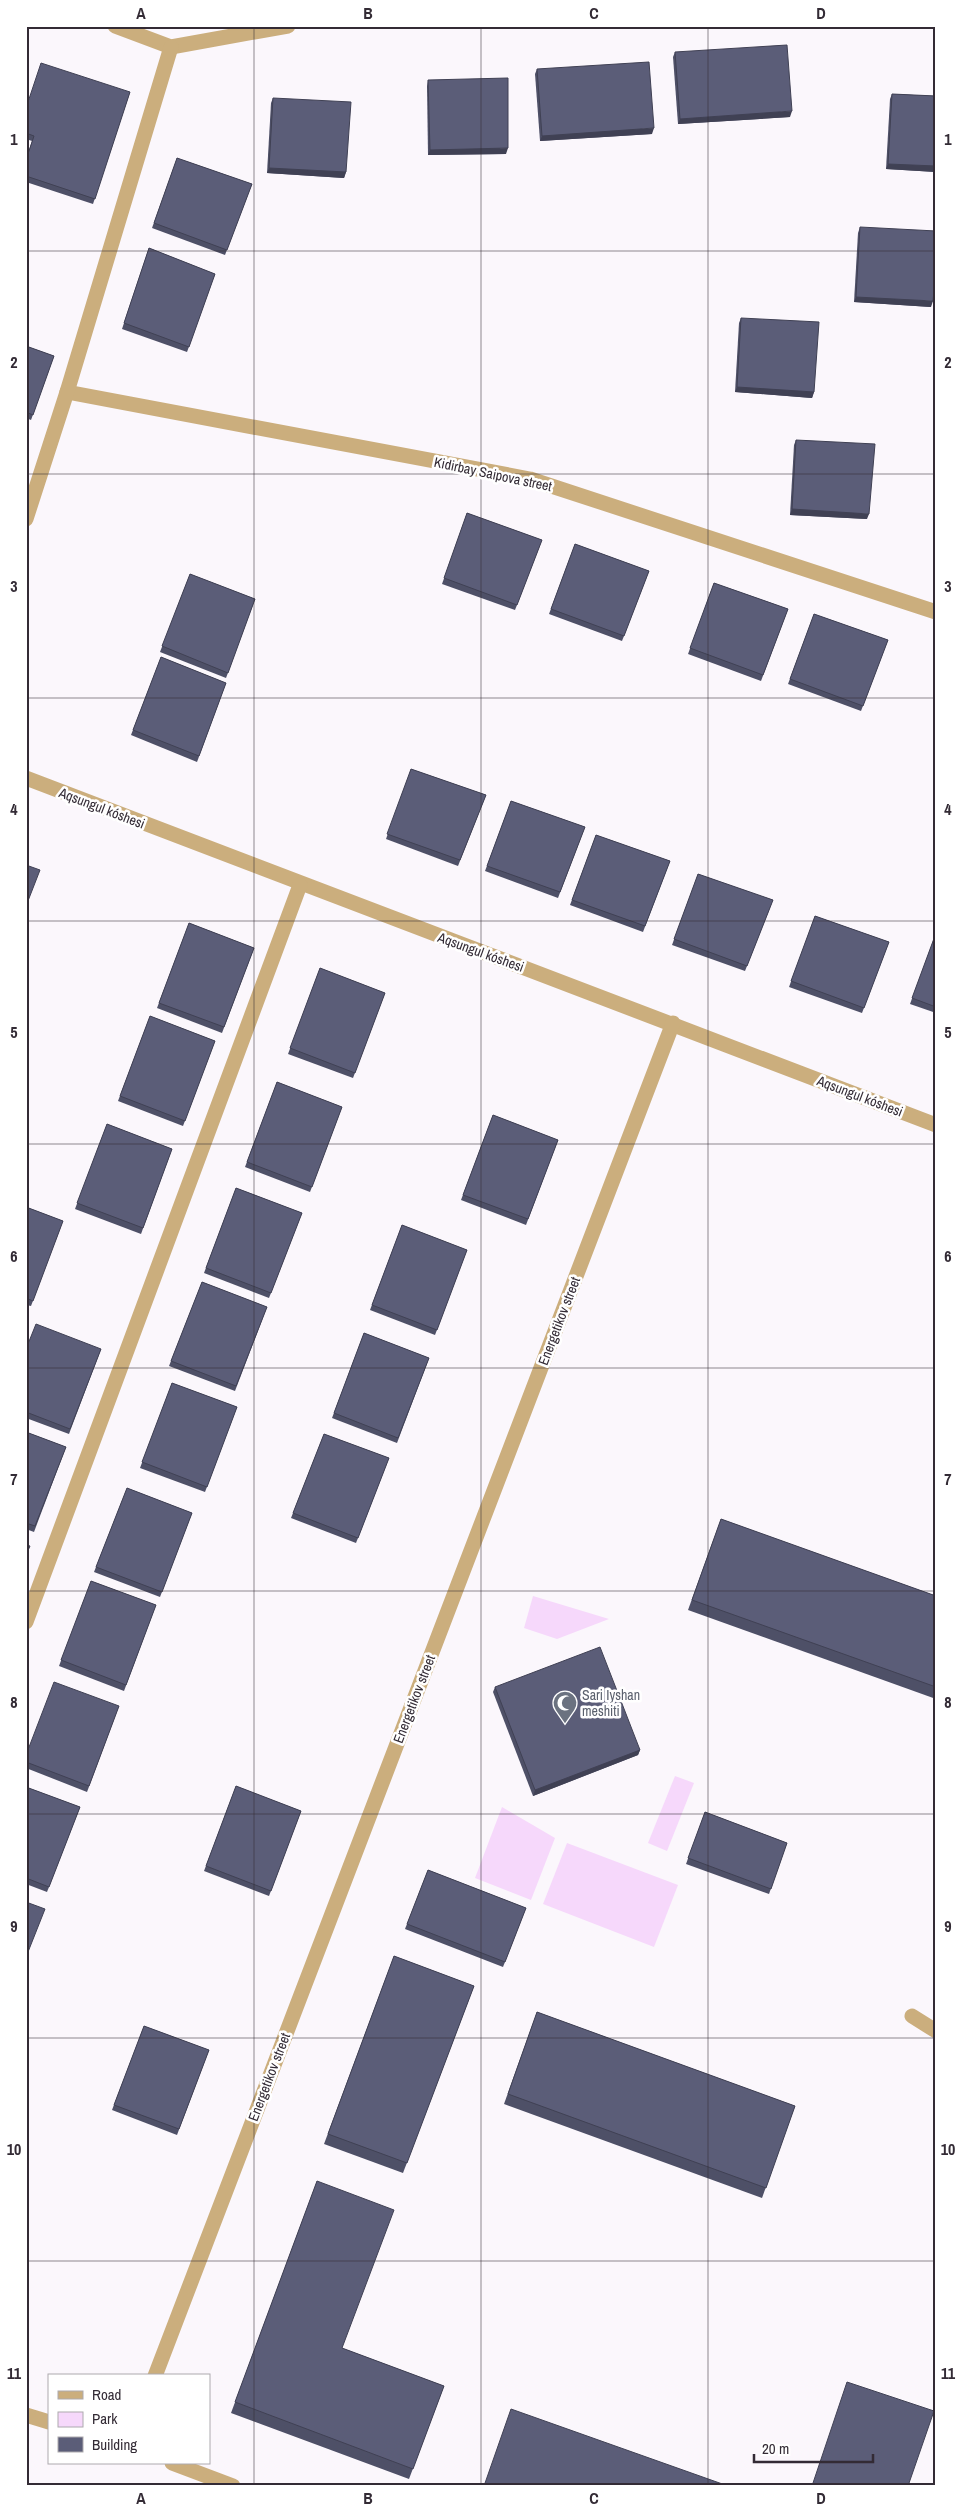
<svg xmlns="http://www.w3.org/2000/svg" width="962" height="2512" font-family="'Archivo Narrow',sans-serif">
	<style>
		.green { fill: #f6d8fb }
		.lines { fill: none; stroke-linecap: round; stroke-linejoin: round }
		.minor { stroke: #cbae7d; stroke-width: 15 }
		.wall { fill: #4e5067 }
		.shaded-wall { fill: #404154 }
		.building { fill: #5b5d78; stroke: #404154 }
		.grid { fill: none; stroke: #332b35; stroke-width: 1; stroke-opacity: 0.55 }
		.labels { text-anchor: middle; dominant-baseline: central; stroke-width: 5; stroke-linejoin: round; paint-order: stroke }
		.street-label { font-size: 14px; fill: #332b35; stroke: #fff }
		.worship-label { font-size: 14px; fill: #5b616d; stroke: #fff; text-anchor: start }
		.neatline { fill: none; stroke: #332b35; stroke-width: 2 }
		.grid-label { font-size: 16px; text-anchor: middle; font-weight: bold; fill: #332b35 }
	</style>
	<rect width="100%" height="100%" fill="#fbf7fc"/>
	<!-- green -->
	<g class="green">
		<polygon points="533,1596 609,1619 557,1639 524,1628"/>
		<polygon points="675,1776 694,1783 667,1851 648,1843"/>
		<polygon points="502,1807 555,1838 531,1900 475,1878"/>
		<polygon points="567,1843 678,1885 654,1947 543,1904"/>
	</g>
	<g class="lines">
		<!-- minor -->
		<g class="minor">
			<polyline points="115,26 171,47 288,26"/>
			<polyline points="67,392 530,479 936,612"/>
			<polyline points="26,519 67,392 171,47"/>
			<path d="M 26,778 C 329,896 633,1007 936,1125"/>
			<polyline points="26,1622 300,885"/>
			<polyline points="912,2016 936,2031"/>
			<polyline points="155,2376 673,1023"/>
			<polyline points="26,2415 49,2422"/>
			<polyline points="172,2463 233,2486"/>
		</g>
	</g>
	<!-- wall -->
	<g class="wall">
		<polygon points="675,52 790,117 678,124 673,57"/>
		<polygon points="537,69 652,134 540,141 535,74"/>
		<polygon points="428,80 506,154 428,155 427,86"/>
		<polygon points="130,92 93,204 26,182 26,159 32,141 26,139 26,108"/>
		<polygon points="892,94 936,96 936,172 886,169 890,99"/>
		<polygon points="273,98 346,172 344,178 267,173 271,103"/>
		<polygon points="177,158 252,184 225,255 152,228"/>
		<polygon points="860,227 931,307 854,302 858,233"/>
		<polygon points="149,248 215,274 187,352 122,329"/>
		<polygon points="741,318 814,392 812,398 735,392 739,323"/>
		<polygon points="26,346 54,356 31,420 26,418"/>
		<polygon points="796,440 867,519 790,515 794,445"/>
		<polygon points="467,513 542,540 515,610 442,584"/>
		<polygon points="575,544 649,571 622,641 549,614"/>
		<polygon points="190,574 255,599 226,678 160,652"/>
		<polygon points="714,583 788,609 761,681 688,654"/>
		<polygon points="814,614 888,640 861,711 788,684"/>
		<polygon points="161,657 226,683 197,762 131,735"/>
		<polygon points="411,769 486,795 458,866 386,839"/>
		<polygon points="511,801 585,827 558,898 485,871"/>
		<polygon points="596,835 670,861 643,932 570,905"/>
		<polygon points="698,874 773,900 745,971 672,945"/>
		<polygon points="815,916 889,942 862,1013 789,987"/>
		<polygon points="189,923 254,948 222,1033 157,1008"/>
		<polygon points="936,933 936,1013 910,1004"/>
		<polygon points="320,968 385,993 353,1078 288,1054"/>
		<polygon points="150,1016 215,1041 183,1126 118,1101"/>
		<polygon points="277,1082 342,1107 310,1192 245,1167"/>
		<polygon points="493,1115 558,1140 526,1225 461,1200"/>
		<polygon points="107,1124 172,1149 141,1234 75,1209"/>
		<polygon points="236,1188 302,1213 269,1298 204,1273"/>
		<polygon points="26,1207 63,1221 31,1306 26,1305"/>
		<polygon points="402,1225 467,1250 435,1335 370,1310"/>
		<polygon points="202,1282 267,1307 235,1391 169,1366"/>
		<polygon points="364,1333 429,1358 397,1443 332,1418"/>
		<polygon points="26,1349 101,1349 69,1434 26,1418"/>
		<polygon points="172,1383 237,1407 205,1492 140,1468"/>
		<polygon points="26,1432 66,1447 34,1532 26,1529"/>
		<polygon points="324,1434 389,1458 356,1543 291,1518"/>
		<polygon points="127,1488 192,1513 160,1597 94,1572"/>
		<polygon points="721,1519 936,1596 936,1699 688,1610"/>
		<polygon points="91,1581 156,1605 124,1691 59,1666"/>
		<polygon points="495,1687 640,1750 638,1755 533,1796 493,1692"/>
		<polygon points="119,1706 87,1792 26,1768 26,1755"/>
		<polygon points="236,1786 301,1811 269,1896 204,1871"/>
		<polygon points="26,1787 80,1807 47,1892 26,1884"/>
		<polygon points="705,1812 787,1843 769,1894 686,1864"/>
		<polygon points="428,1870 526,1908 503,1967 405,1929"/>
		<polygon points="394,1956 474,1986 403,2173 324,2144"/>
		<polygon points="537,2012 795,2106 762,2198 504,2104"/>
		<polygon points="144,2026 209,2050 177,2135 112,2110"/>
		<polygon points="317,2181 342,2348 444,2386 409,2479 231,2413"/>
	</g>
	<!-- shaded-wall -->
	<g class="shaded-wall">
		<polygon points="792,111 790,117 678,124 680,119"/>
		<polygon points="654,128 652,134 540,141 542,136"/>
		<polygon points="508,148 506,154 428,155 430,150"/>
		<polygon points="888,164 936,166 936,172 886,169"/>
		<polygon points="269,168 346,172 344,178 267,173"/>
		<polygon points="856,297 933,301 931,307 854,302"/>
		<polygon points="737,387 814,392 812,398 735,392"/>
		<polygon points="792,509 869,514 867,519 790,515"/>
		<polygon points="640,1750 638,1755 533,1796 535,1790"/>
	</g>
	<!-- building -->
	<g class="building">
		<polygon points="787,45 792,111 680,119 675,52"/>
		<polygon points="649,62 654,128 542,136 537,69"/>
		<polygon points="41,63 130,92 95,199 26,176 26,160 34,136 26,133 26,108"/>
		<polygon points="508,78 508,148 430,150 428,80"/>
		<polygon points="892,94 936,96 936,166 888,164"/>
		<polygon points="273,98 351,102 346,172 269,168"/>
		<polygon points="177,158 252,184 227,250 154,223"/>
		<polygon points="860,227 936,231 936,270 933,301 856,297"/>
		<polygon points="149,248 215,274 189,347 124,323"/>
		<polygon points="741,318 819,322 814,392 737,387"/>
		<polygon points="26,346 54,356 33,415 26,412"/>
		<polygon points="796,440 875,444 869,514 792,509"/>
		<polygon points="467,513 542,540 517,605 444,578"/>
		<polygon points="575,544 649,571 624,636 551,609"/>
		<polygon points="190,574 255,599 228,673 162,646"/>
		<polygon points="714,583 788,609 763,675 690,648"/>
		<polygon points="814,614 888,640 863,706 790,679"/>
		<polygon points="161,657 226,683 199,756 133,730"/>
		<polygon points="411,769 486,795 460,860 387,834"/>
		<polygon points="511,801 585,827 560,892 487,866"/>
		<polygon points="596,835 670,861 645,926 572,900"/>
		<polygon points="26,865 40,870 26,906"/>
		<polygon points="698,874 773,900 747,966 674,939"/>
		<polygon points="815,916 889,942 864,1008 791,981"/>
		<polygon points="189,923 254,948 224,1027 159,1003"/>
		<polygon points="936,933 936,1007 912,998"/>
		<polygon points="320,968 385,993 355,1073 290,1048"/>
		<polygon points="150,1016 215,1041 185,1121 120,1096"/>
		<polygon points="277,1082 342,1107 312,1187 247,1162"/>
		<polygon points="493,1115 558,1140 528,1219 463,1195"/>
		<polygon points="107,1124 172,1149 143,1228 77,1203"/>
		<polygon points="236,1188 302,1213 271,1293 206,1268"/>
		<polygon points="26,1207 63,1221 33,1301 26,1298"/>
		<polygon points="402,1225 467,1250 437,1330 372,1305"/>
		<polygon points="202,1282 267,1307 236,1386 171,1361"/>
		<polygon points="36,1324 101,1349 70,1429 26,1412 26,1349"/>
		<polygon points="364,1333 429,1358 398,1438 334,1413"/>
		<polygon points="172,1383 237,1407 207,1487 142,1462"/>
		<polygon points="26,1432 66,1447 35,1526 26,1523"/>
		<polygon points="324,1434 389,1458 358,1538 293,1513"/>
		<polygon points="127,1488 192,1513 162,1592 96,1567"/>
		<polygon points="721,1519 936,1596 936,1687 692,1600"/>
		<polygon points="26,1545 30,1546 26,1555"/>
		<polygon points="91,1581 156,1605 126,1685 61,1660"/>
		<polygon points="600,1647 640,1750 535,1790 495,1687"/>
		<polygon points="54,1682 119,1706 89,1786 26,1762 26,1755"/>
		<polygon points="236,1786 301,1811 271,1891 206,1866"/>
		<polygon points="26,1787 80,1807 49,1887 26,1878"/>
		<polygon points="705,1812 787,1843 771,1889 688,1858"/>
		<polygon points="428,1870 526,1908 505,1962 407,1924"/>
		<polygon points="26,1902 45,1909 26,1957"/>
		<polygon points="394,1956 474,1986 407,2163 328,2134"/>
		<polygon points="537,2012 795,2106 766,2188 508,2094"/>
		<polygon points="144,2026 209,2050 179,2129 114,2105"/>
		<polygon points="317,2181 394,2210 342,2348 444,2386 413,2469 235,2402"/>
		<polygon points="847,2382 934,2411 908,2486 812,2486"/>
		<polygon points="511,2409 728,2486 484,2486"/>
	</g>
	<!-- grid -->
	<path class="grid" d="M 254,26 L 254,2486M 481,26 L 481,2486M 708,26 L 708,2486M 26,251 L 936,251M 26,474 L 936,474M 26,698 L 936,698M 26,921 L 936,921M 26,1144 L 936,1144M 26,1368 L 936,1368M 26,1591 L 936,1591M 26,1814 L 936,1814M 26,2038 L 936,2038M 26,2261 L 936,2261"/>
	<!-- icons -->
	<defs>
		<symbol id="mosque-pin" viewBox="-11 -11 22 30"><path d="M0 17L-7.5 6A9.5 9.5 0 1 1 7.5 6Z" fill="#6b7280" stroke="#fff"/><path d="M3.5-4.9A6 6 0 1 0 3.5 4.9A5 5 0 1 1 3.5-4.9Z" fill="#fff"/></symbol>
	</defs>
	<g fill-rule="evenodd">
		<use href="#mosque-pin" x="551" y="1689" width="28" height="38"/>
	</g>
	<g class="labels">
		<!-- street labels -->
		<g class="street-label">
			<text transform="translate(493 474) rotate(12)">Kidirbay Saipova street</text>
			<text transform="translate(102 808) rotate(21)">Aqsungul kóshesi</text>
			<text transform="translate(481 952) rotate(20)">Aqsungul kóshesi</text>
			<text transform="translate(860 1096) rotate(21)">Aqsungul kóshesi</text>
			<text transform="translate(559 1321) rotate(-69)">Energetikov street</text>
			<text transform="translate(414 1699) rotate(-69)">Energetikov street</text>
			<text transform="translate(269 2077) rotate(-69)">Energetikov street</text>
		</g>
		<!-- worship labels -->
		<g class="worship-label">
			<text x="582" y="1695">Sari Iyshan<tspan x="582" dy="16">meshiti</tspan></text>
		</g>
	</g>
	<!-- border -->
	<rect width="962" height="2512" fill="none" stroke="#ffffff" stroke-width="55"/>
	<!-- legend -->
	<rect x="48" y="2374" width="162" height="90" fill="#ffffff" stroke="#adaaae"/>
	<rect x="58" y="2391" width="25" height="8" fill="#cbae7d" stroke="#adaaae"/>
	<text x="92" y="2400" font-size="15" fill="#332b35">Road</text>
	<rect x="58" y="2412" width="25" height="15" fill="#f6d8fb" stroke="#adaaae"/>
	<text x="92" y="2424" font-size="15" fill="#332b35">Park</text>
	<rect x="58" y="2437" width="25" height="15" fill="#5b5d78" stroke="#adaaae"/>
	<text x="92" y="2450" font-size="15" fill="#332b35">Building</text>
	<!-- scale -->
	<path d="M754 2454v8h119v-8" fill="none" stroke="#332b35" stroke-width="2.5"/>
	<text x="762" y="2454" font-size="15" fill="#332b35" stroke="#ffffff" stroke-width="4" paint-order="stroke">20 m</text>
	<rect x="28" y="28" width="906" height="2456" class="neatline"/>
	<g class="grid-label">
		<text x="141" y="19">A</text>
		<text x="368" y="19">B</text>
		<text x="594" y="19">C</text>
		<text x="821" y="19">D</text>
		<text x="14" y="145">1</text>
		<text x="948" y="145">1</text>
		<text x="14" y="368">2</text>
		<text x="948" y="368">2</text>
		<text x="14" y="592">3</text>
		<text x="948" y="592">3</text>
		<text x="14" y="815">4</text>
		<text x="948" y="815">4</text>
		<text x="14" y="1038">5</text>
		<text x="948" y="1038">5</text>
		<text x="14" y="1262">6</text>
		<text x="948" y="1262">6</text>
		<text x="14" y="1485">7</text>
		<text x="948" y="1485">7</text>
		<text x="14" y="1708">8</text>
		<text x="948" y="1708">8</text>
		<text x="14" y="1932">9</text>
		<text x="948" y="1932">9</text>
		<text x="14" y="2155">10</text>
		<text x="948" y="2155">10</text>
		<text x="14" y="2379">11</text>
		<text x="948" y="2379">11</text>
		<text x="141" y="2504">A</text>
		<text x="368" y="2504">B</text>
		<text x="594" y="2504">C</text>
		<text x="821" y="2504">D</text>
	</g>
</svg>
